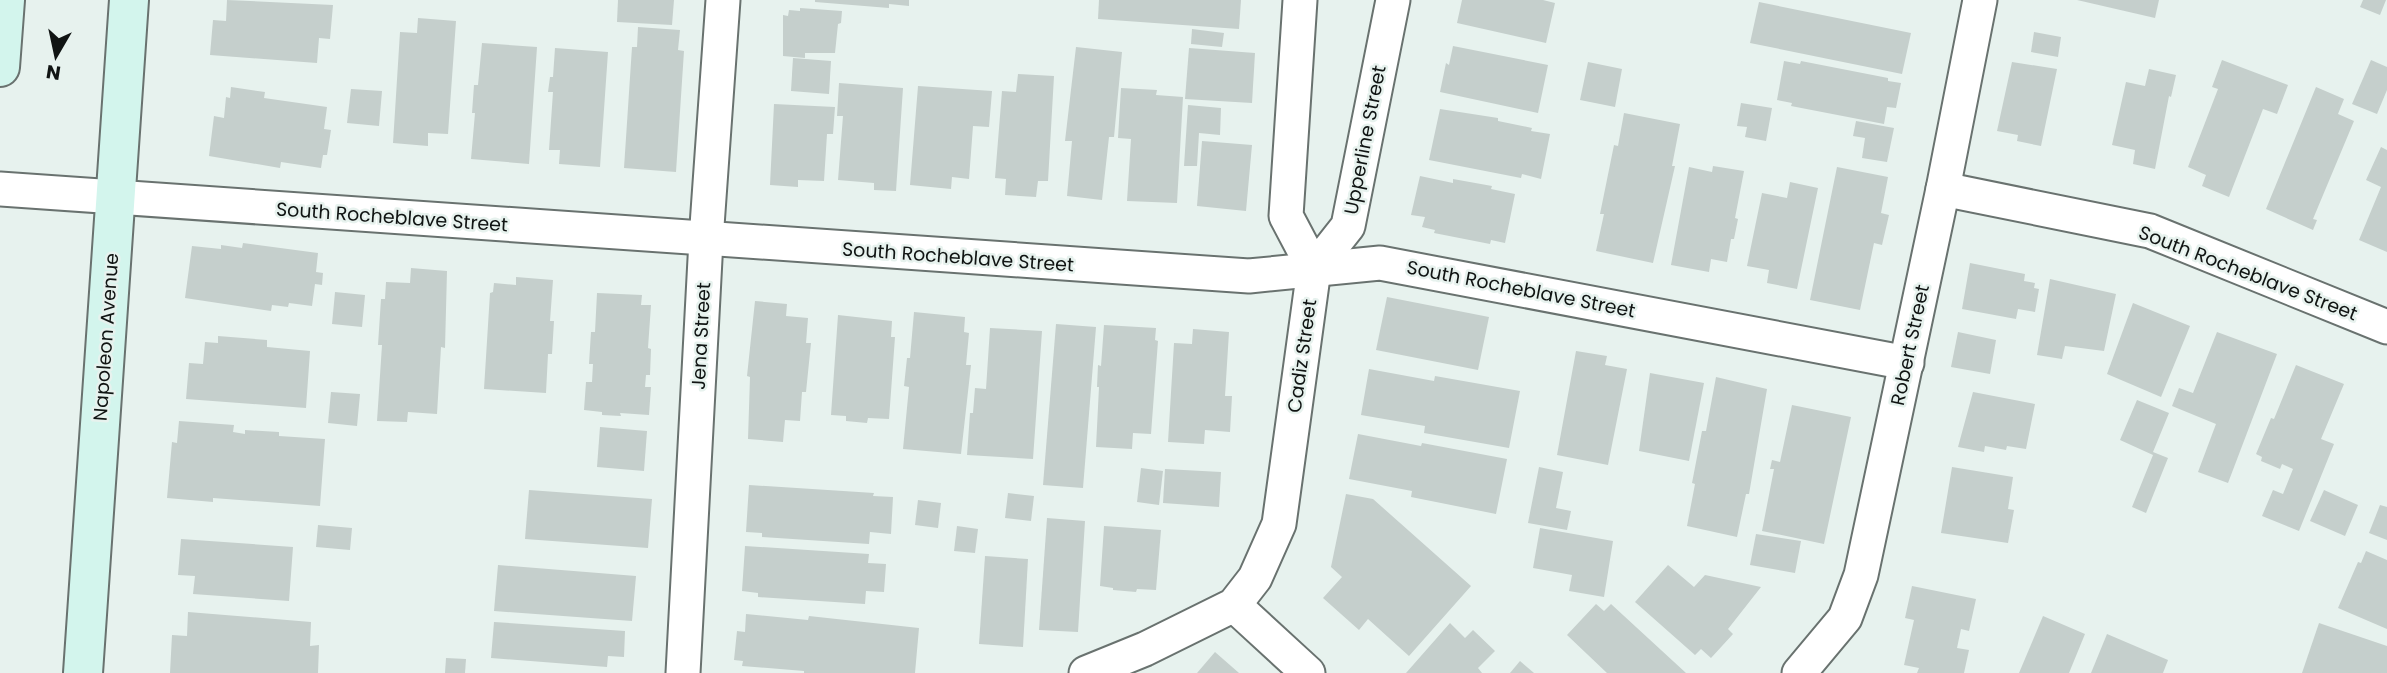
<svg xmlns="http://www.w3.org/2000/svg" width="2387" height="673" font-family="Poppins,sans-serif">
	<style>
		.building { fill: #c5cfcc }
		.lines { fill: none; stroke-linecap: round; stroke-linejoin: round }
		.street-casing { stroke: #69726f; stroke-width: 37 }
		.secondary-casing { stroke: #69726f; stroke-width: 42 }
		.street { stroke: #fff; stroke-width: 33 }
		.secondary { stroke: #d3f5ed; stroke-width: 38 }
		.labels { text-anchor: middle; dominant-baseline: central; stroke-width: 5; stroke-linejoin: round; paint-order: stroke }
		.street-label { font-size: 19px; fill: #101413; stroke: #e7f2ee }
	</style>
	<rect width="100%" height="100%" fill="#e7f2ee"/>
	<!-- building -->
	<g class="building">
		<polygon points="227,0 333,5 330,39 319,38 317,63 210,55 213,20 226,21"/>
		<polygon points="618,0 674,0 672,25 617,22"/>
		<polygon points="815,0 909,0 909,6 889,4 889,8 815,2"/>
		<polygon points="1099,0 1241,0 1239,29 1098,19"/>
		<polygon points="1462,0 1543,0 1555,3 1546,43 1457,23"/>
		<polygon points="2077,0 2159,0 2155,18"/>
		<polygon points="2363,0 2386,0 2380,15 2360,7"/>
		<polygon points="1759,2 1911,33 1902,74 1750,43"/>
		<polygon points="800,8 842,11 841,23 838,24 835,53 805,53 805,58 783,56 783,15 788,16 789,10 800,11"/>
		<polygon points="418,18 456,21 448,134 428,133 428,146 393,143 400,32 417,33"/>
		<polygon points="638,27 680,30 678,50 684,51 676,172 624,168 632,47 637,47"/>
		<polygon points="1192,29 1224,33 1222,47 1191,44"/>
		<polygon points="2034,32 2061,37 2058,57 2031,52"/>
		<polygon points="482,43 537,47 529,164 471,159 475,113 472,113 474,85 478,85"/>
		<polygon points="1453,46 1548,65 1538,113 1440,92 1446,63 1449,65"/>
		<polygon points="1076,47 1122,52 1114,137 1109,137 1102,200 1067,196 1072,141 1065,141"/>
		<polygon points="555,48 608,52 600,167 559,164 560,150 549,150 553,92 548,92 550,77 553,77"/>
		<polygon points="1189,48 1255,53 1252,103 1185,99"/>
		<polygon points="793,58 831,61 829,94 791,91"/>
		<polygon points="2222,60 2288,85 2277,114 2263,109 2229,197 2202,186 2206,175 2188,167 2218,89 2212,87"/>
		<polygon points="2371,60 2387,67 2387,90 2377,114 2352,104"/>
		<polygon points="1784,61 1800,64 1801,61 1888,78 1888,81 1901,83 1896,108 1887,107 1884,124 1791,106 1792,103 1777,100"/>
		<polygon points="1588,62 1622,69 1615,107 1580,100"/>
		<polygon points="2012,62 2057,69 2041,146 2017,141 2018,135 1997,131"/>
		<polygon points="2149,69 2176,75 2171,97 2169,96 2155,169 2133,164 2135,150 2112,145 2126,82 2145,86"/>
		<polygon points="1018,74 1054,76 1048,181 1038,181 1036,197 1005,195 1006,179 995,178 1002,91 1016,92"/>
		<polygon points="839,83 903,88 896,191 874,190 874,183 838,180 843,116 837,116"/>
		<polygon points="918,86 992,91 989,127 973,126 969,179 952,177 951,189 910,185"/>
		<polygon points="231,87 265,92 264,98 327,107 324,129 331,130 327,155 323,155 321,168 281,162 280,168 209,156 214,116 224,118 226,97 230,98"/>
		<polygon points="2316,87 2344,99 2338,114 2354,121 2313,219 2317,220 2313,230 2266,209"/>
		<polygon points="1121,88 1157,90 1156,95 1183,97 1177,203 1127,201 1131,139 1118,138"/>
		<polygon points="351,89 382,91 379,126 347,123"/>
		<polygon points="1741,103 1772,108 1766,141 1745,137 1747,127 1737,126"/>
		<polygon points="774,104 835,107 833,134 827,134 824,181 798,180 798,187 770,185"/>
		<polygon points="1188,105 1221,108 1220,135 1199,133 1197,166 1184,166"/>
		<polygon points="1440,109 1498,118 1498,121 1532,128 1531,131 1550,134 1541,179 1522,174 1521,178 1429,160"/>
		<polygon points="1624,113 1680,124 1672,166 1675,166 1653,263 1596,251 1604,214 1600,214 1614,145 1618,146"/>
		<polygon points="1856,121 1894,128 1887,162 1862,158 1865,138 1853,136"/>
		<polygon points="1202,141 1252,145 1246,211 1197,206"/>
		<polygon points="2381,147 2387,150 2387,252 2359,240 2381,187 2366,180"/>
		<polygon points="1713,166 1744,171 1735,218 1738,219 1734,239 1731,239 1727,262 1711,259 1709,272 1671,265 1689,167 1712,172"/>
		<polygon points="1837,167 1888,177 1881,213 1889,215 1882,245 1874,243 1860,310 1810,300"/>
		<polygon points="1420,176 1453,183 1453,179 1492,186 1491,189 1515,194 1505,243 1491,240 1490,244 1434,233 1435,230 1422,227 1425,217 1411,215"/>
		<polygon points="1790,182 1818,188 1797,289 1767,283 1769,270 1747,266 1762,193 1787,198"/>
		<polygon points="243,243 318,253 316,272 323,273 322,285 315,284 312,306 289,303 288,307 272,305 271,311 185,298 192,246 221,249 221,245 242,248"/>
		<polygon points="1970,263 2025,274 2024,281 2035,283 2034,288 2039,289 2035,312 2018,309 2016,319 1962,309"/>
		<polygon points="411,268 447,271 445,348 441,347 437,414 408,412 407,422 377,421 382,345 378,345 381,299 385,299 386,282 410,283"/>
		<polygon points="516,277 553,280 550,321 554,321 552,354 548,354 546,393 484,389 490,293 493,292 494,283 516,285"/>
		<polygon points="2050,279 2116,294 2104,351 2065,346 2062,359 2037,355"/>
		<polygon points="335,292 365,295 362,327 332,324"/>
		<polygon points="597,293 642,295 641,305 651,305 648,348 651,349 650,375 646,375 645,387 651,387 649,415 620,413 621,416 602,415 602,412 584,410 586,382 592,382 593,364 589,364 591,332 595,332"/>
		<polygon points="1387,297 1489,317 1478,370 1376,350"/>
		<polygon points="755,301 787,304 786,316 808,318 806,343 811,343 806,392 802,392 800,421 785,420 783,442 748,439 750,377 747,376"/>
		<polygon points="2133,303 2190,326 2161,397 2107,374"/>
		<polygon points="914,312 965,317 964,332 969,333 966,365 971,365 961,454 903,449 909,387 904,386 907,358 910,358"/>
		<polygon points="838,315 892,321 891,337 895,337 889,419 868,418 867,423 846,421 846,416 831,415"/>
		<polygon points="1056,324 1096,327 1083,488 1043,485"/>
		<polygon points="1104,325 1156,328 1155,340 1158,341 1151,434 1133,433 1132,449 1096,447 1099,387 1097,387 1098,365 1101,366"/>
		<polygon points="990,328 1042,331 1033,459 967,455 970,413 973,413 975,388 986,389"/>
		<polygon points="1193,329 1229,332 1225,396 1232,396 1230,432 1205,430 1204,444 1168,442 1174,343 1192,344"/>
		<polygon points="1958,332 1996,340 1990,374 1951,367"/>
		<polygon points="2217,332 2277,354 2228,483 2198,472 2216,424 2172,406 2179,388 2193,393"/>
		<polygon points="218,336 267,340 267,347 310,351 306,408 186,399 189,363 203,364 205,342 218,343"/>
		<polygon points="1576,351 1607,356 1605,365 1627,369 1608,465 1557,455"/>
		<polygon points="2296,365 2344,384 2321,439 2334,444 2299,531 2262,516 2273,490 2283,494 2293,469 2282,464 2280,469 2261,461 2262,457 2256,454 2271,418 2274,419"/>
		<polygon points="1369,369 1434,381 1435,376 1520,391 1509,448 1424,433 1425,426 1361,415"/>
		<polygon points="1650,373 1704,383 1689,461 1639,451"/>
		<polygon points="1716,377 1767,389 1749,494 1746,494 1737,537 1687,526 1695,484 1692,483 1702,431 1706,431"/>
		<polygon points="331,392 360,394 357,426 328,423"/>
		<polygon points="1973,392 2035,404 2026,449 2007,446 2006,450 1985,446 1984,452 1958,447"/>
		<polygon points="2137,400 2169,413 2153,452 2168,458 2146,513 2132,507 2153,455 2120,440"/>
		<polygon points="1792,405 1851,417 1824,544 1762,531 1774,469 1770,469 1772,460 1780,462"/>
		<polygon points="179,421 234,425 233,432 245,434 245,430 279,432 279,436 325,439 320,506 213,498 213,502 167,498 172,442 177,443"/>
		<polygon points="600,427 647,431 644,471 597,467"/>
		<polygon points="1358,434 1421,446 1422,443 1507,459 1496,514 1411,497 1412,491 1349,479"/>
		<polygon points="1539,467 1563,472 1556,508 1571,511 1567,530 1528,523"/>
		<polygon points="1952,467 2013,477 2008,509 2014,510 2008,543 1941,533"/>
		<polygon points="1141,468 1163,471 1159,505 1137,502"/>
		<polygon points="1165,469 1221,472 1219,507 1163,503"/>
		<polygon points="749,485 874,493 873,496 893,497 891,534 870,532 869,544 762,537 762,533 746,532"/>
		<polygon points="529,490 652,499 648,548 525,539"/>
		<polygon points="2324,490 2358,505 2345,536 2310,521"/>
		<polygon points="1008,493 1034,496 1031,521 1005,518"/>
		<polygon points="1346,494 1373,499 1471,586 1409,656 1368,619 1359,630 1323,598 1342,577 1331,567"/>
		<polygon points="918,500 941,503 938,528 915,525"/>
		<polygon points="2380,505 2387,507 2387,540 2369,533"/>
		<polygon points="1047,518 1085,521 1078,632 1039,630"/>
		<polygon points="318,525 352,528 350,550 316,547"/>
		<polygon points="957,526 978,529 975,553 954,551"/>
		<polygon points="1104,526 1161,530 1156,590 1137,589 1136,592 1113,590 1113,588 1100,586"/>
		<polygon points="1540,528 1613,541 1604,597 1569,591 1572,575 1533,568"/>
		<polygon points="1756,534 1801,541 1795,573 1750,565"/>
		<polygon points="181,539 293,547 289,601 193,594 195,576 178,575"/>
		<polygon points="745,546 869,554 868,563 886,564 884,592 866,591 865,604 758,597 758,593 742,591"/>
		<polygon points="2366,551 2387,560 2387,629 2338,608 2358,562 2361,563"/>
		<polygon points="985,556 1028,559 1023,647 979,644"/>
		<polygon points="498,565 636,576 632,621 494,611"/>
		<polygon points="1668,565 1694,587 1705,575 1761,587 1728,629 1733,634 1711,658 1701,649 1695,655 1635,602"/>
		<polygon points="1912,586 1976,599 1969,631 1961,629 1957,648 1969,650 1964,673 1917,673 1919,668 1904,665 1914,620 1905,618"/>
		<polygon points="1596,604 1604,611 1611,604 1686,673 1607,673 1567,635"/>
		<polygon points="188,612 311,622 310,646 319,645 318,673 170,673 172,635 187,636"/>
		<polygon points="746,614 808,620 809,616 919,628 915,673 804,673 804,671 742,666 743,661 734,660 737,631 745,632"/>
		<polygon points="2043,616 2085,634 2069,673 2019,673"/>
		<polygon points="494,622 625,631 624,657 608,656 607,667 491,658"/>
		<polygon points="1450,623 1465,638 1473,630 1495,651 1478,668 1482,673 1406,673"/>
		<polygon points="2319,623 2387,646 2387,673 2302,673"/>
		<polygon points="2107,634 2168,660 2163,673 2091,673"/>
		<polygon points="1215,652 1239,673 1197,673"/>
		<polygon points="446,658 466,659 465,673 445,673"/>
		<polygon points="1520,661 1534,673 1510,673"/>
	</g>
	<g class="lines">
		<defs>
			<g id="street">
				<polyline points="0,189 1249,276 1380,263 1907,363"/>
				<polyline points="1943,189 2150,231 2387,327"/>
				<polyline points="1314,269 1348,226 1393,0"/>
				<polyline points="1234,605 1308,673"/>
				<polyline points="683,673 706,240 723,0"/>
				<polyline points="1086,673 1145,649 1234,605 1255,578 1279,524 1314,269 1286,216 1300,0"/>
				<polyline points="1799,673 1845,618 1861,575 1943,189 1980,0"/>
			</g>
			<g id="secondary">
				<polyline points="0,67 5,0"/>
				<polyline points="83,673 129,0"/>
			</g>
		</defs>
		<!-- street casing -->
		<use href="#street" class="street-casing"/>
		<!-- secondary casing -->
		<use href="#secondary" class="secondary-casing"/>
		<!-- street -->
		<use href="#street" class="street"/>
		<!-- secondary -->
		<use href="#secondary" class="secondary"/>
	</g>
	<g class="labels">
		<!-- street labels -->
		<g class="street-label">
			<text transform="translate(1365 140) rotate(-79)">Upperline Street</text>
			<text transform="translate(392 217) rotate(4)">South Rocheblave Street</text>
			<text transform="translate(958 257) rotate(4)">South Rocheblave Street</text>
			<text transform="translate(2248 273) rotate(21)">South Rocheblave Street</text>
			<text transform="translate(1521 289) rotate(11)">South Rocheblave Street</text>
			<text transform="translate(701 336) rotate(-87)">Jena Street</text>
			<text transform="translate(106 337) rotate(-86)">Napoleon Avenue</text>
			<text transform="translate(1910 345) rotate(-78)">Robert Street</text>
			<text transform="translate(1302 356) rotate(-82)">Cadiz Street</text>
		</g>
	</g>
	<!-- north arrow -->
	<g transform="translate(56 56) rotate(189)" stroke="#e7f2ee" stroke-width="5" paint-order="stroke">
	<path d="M0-5L12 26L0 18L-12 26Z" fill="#101413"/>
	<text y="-10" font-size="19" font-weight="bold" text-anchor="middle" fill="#101413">N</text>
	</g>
</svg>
